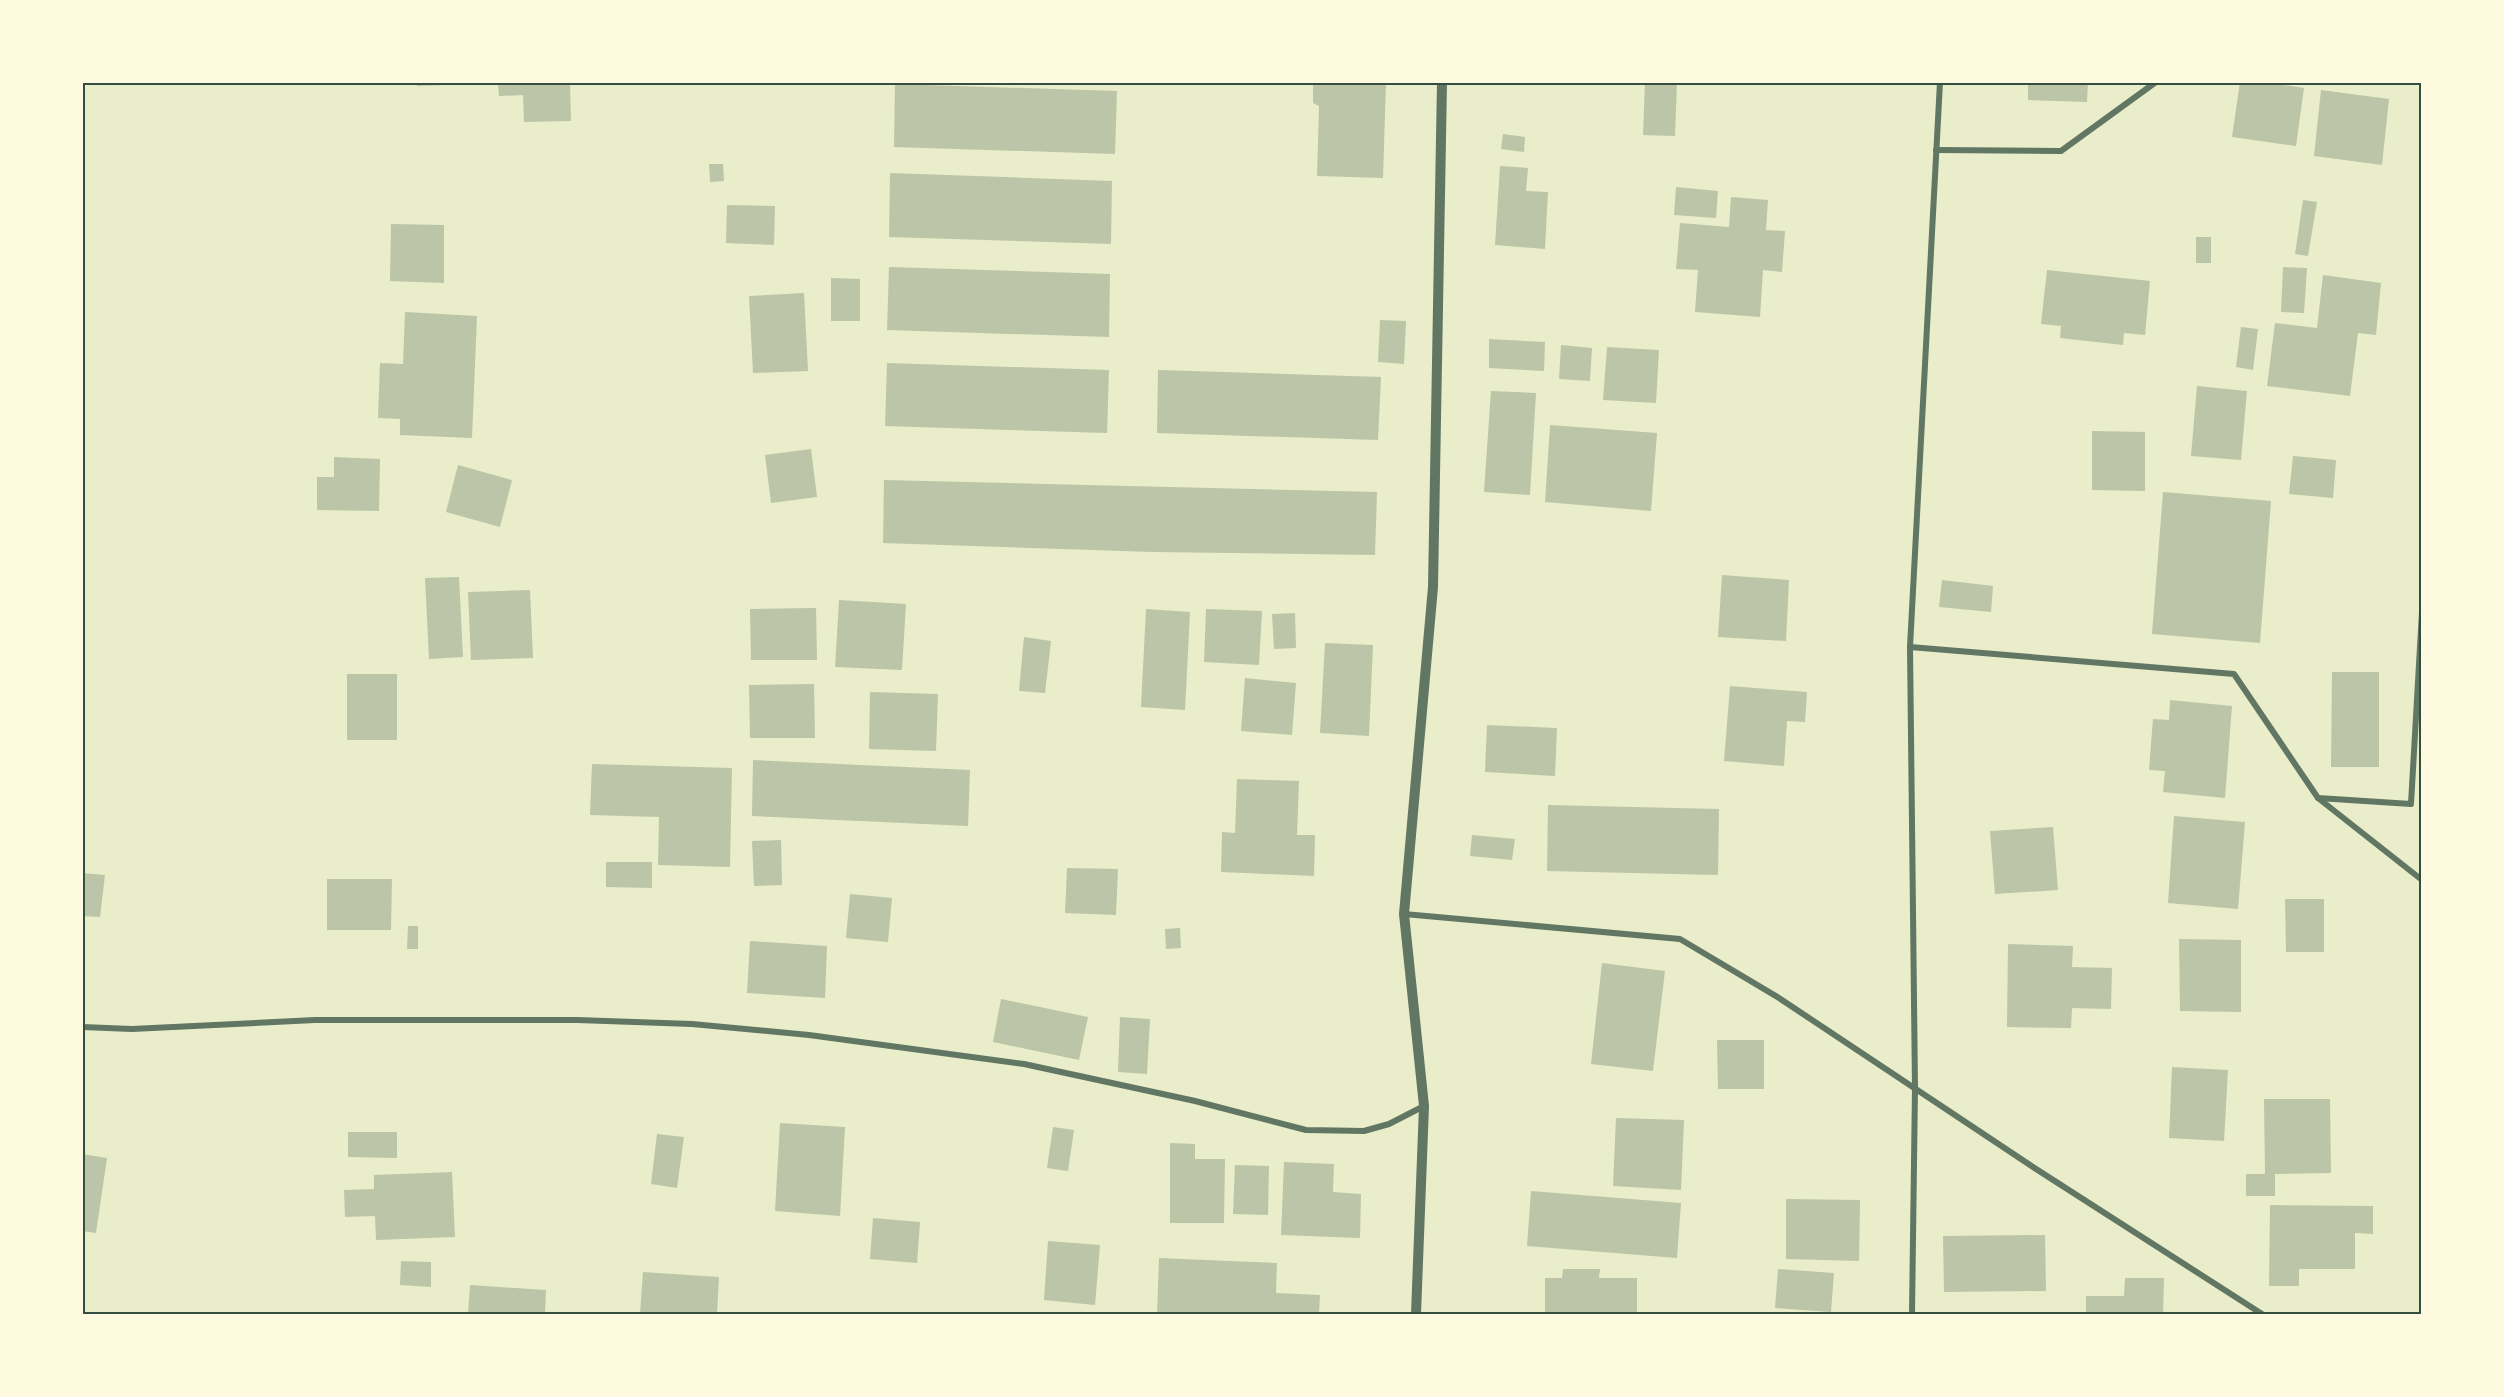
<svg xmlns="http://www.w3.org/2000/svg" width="2504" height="1397" font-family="Bitter,serif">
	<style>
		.building { fill: #bcc5a7 }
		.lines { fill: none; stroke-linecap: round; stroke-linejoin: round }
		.minor { stroke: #617663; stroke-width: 6 }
		.tertiary { stroke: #617663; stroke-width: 10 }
		.neatline { fill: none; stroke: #344e41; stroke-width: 2 }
	</style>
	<rect width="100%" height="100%" fill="#e9edc9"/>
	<!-- building -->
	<g class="building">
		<polygon points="417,82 473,82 473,84 417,86"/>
		<polygon points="498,82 570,82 571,121 524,122 523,95 499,96"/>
		<polygon points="1313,82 1386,82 1383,178 1317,176 1319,106 1313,103"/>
		<polygon points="1645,82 1677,82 1675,136 1643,135"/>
		<polygon points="2028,82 2088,82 2087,102 2028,100"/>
		<polygon points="2240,82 2263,82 2304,88 2296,146 2232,137"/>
		<polygon points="895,84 1117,91 1115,154 894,147"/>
		<polygon points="2321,90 2389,99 2382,165 2314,156"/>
		<polygon points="1503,134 1525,137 1524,152 1501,149"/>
		<polygon points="709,164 723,164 724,181 710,182"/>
		<polygon points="1500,166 1528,168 1526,191 1548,192 1545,249 1495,245"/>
		<polygon points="890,173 1112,181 1111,244 889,237"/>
		<polygon points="1676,187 1718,191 1716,218 1674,215"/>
		<polygon points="1731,197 1768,200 1766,230 1785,231 1782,272 1763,270 1760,317 1695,312 1698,270 1676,269 1680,223 1729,227"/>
		<polygon points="2303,200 2317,202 2308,256 2295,254"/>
		<polygon points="727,205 775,206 774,245 726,243"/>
		<polygon points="391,224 444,225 444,283 390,281"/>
		<rect x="2196" y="237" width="15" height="26"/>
		<polygon points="889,267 1110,274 1109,337 887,330"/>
		<polygon points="2283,267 2307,268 2304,313 2281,312"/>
		<polygon points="2047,270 2150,281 2145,335 2124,333 2123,345 2060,338 2061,326 2041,324"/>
		<polygon points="2323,275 2381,283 2376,335 2358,333 2350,396 2267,386 2275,323 2317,328"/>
		<polygon points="831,278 860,279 860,321 831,321"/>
		<polygon points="804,293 808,371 753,373 749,296"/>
		<polygon points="405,312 477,316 472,438 400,435 400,419 378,418 380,363 403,364"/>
		<polygon points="1380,320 1406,321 1404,364 1378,362"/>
		<polygon points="2241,327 2258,329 2253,370 2236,367"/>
		<polygon points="1489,339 1545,342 1544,371 1489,368"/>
		<polygon points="1561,345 1592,348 1590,381 1559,379"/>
		<polygon points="1607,347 1659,350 1656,403 1603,400"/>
		<polygon points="887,363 1109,370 1107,433 885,426"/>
		<polygon points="1158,370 1381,377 1378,440 1157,433"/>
		<polygon points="2197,386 2247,391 2241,460 2191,456"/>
		<polygon points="1491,391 1536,393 1530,495 1484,492"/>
		<polygon points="1550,425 1657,433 1651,511 1545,502"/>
		<polygon points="2092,431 2145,432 2145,491 2092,490"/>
		<polygon points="811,449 817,497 771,503 765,455"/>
		<polygon points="2293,456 2336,460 2333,498 2289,494"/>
		<polygon points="334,457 380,459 379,511 317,510 317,477 334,477"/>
		<polygon points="458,465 512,480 500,527 446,512"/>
		<polygon points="884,480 1377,492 1375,555 1153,552 883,543"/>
		<polygon points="2163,492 2271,501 2260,643 2152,634"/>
		<polygon points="1722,575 1789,580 1786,641 1718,637"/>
		<polygon points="459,577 463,657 429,659 425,578"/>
		<polygon points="1942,580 1993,586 1991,612 1939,607"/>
		<polygon points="530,590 533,658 471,660 468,592"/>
		<polygon points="839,600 906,604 902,670 835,667"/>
		<polygon points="816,608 817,660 751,660 750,609"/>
		<polygon points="1146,609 1190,612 1185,710 1141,707"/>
		<polygon points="1206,609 1262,611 1259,665 1204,662"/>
		<polygon points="1295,613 1296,648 1274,649 1272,614"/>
		<polygon points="1024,637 1051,641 1045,693 1019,691"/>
		<polygon points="1325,643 1373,645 1369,736 1320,733"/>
		<polygon points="2332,672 2379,672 2379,767 2331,767"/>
		<rect x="347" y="674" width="50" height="66"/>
		<polygon points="1245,678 1296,683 1292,735 1241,731"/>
		<polygon points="814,684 815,738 750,738 749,685"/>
		<polygon points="1730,686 1807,692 1805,722 1787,721 1784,766 1724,761"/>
		<polygon points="870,692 938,694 936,751 869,749"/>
		<polygon points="2170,700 2232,706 2225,798 2163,792 2165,771 2149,770 2153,719 2169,720"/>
		<polygon points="1487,725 1557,728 1555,776 1485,772"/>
		<polygon points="753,760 970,770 968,826 752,816"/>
		<polygon points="592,764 732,768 730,867 658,865 659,817 590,815"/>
		<polygon points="1237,779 1299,781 1297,835 1315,835 1314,876 1221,872 1222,832 1235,833"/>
		<polygon points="1548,805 1719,809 1718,875 1547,871"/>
		<polygon points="2174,816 2245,822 2238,909 2168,903"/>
		<polygon points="2053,827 2058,890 1995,894 1990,831"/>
		<polygon points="1472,835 1515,839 1512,860 1470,856"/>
		<polygon points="781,840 782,885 754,886 752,841"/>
		<polygon points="606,862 652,862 652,888 606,887"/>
		<polygon points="1067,868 1118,869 1116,915 1065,913"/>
		<polygon points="82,873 105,875 100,917 82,916"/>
		<polygon points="327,879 392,879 391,930 327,930"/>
		<polygon points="850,894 892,898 888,942 846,938"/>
		<polygon points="2285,899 2324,899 2324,952 2286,952"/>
		<polygon points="408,926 418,926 418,949 407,949"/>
		<polygon points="1180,928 1181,948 1166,949 1165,929"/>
		<polygon points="2179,939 2241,940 2241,1012 2180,1011"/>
		<polygon points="750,941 827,946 825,998 747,993"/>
		<polygon points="2008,944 2073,946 2072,967 2112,968 2111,1009 2072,1008 2071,1028 2007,1027"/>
		<polygon points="1602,963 1665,971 1653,1071 1591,1064"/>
		<polygon points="1001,999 1088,1017 1079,1060 993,1042"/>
		<polygon points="1120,1017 1150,1019 1147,1074 1118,1072"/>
		<polygon points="1717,1040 1764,1040 1764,1089 1718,1089"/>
		<polygon points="2172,1067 2228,1070 2224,1141 2169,1138"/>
		<polygon points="2264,1099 2330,1099 2331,1173 2275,1174 2275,1196 2246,1196 2246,1174 2265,1174"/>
		<polygon points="1616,1118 1684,1120 1681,1190 1613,1186"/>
		<polygon points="780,1123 845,1127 840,1216 775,1211"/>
		<polygon points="1053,1127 1074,1130 1068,1171 1047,1168"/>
		<polygon points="348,1132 397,1132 397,1158 348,1157"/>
		<polygon points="657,1134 684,1137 677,1188 651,1184"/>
		<polygon points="1170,1143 1195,1144 1195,1159 1225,1159 1224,1223 1170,1223"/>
		<polygon points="82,1154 107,1158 96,1233 82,1231"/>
		<polygon points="1284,1162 1334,1164 1333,1192 1361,1194 1360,1238 1281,1235"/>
		<polygon points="1235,1165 1269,1166 1268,1215 1233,1214"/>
		<polygon points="452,1172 455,1237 376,1240 375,1216 345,1217 344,1190 374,1189 374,1175"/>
		<polygon points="1531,1191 1681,1203 1677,1258 1527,1246"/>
		<polygon points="1786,1199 1860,1200 1859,1261 1786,1259"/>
		<polygon points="2270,1205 2373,1206 2373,1234 2355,1233 2355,1269 2299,1269 2299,1286 2269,1286"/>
		<polygon points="873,1218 920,1222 917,1263 870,1259"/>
		<polygon points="2045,1235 2046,1291 1944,1292 1943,1236"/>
		<polygon points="1048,1241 1100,1245 1095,1305 1044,1300"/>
		<polygon points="1159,1258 1277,1263 1276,1293 1320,1295 1319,1314 1157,1314"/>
		<polygon points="401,1261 431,1262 431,1287 400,1285"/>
		<polygon points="1563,1269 1600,1269 1599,1278 1637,1278 1637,1314 1545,1314 1545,1278 1562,1278"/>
		<polygon points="1778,1269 1834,1273 1831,1312 1775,1308"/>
		<polygon points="643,1272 719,1277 717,1314 640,1314"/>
		<polygon points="2125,1278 2164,1278 2163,1314 2086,1314 2086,1296 2124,1296"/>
		<polygon points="470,1285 546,1290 545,1314 468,1314"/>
	</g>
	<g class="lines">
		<!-- minor -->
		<g class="minor">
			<polyline points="1936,150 2061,151 2156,82"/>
			<polyline points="1910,647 2234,674 2318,798 2411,804 2422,612"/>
			<polyline points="2318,798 2422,880"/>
			<polyline points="1404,914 1680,939 1779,998 2033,1167 2262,1314"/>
			<polyline points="82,1027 132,1029 315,1020 577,1020 692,1024 809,1035 1024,1064 1195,1101 1306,1130 1364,1131 1389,1124 1424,1106"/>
			<polyline points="1912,1314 1915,1088 1910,647 1940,82"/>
		</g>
		<!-- tertiary -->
		<polyline class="tertiary" points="1416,1314 1424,1106 1404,914 1433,587 1442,82"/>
	</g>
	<!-- border -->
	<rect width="2504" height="1397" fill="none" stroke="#fefae0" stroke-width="168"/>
	<rect x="84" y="84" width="2336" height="1229" class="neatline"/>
</svg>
